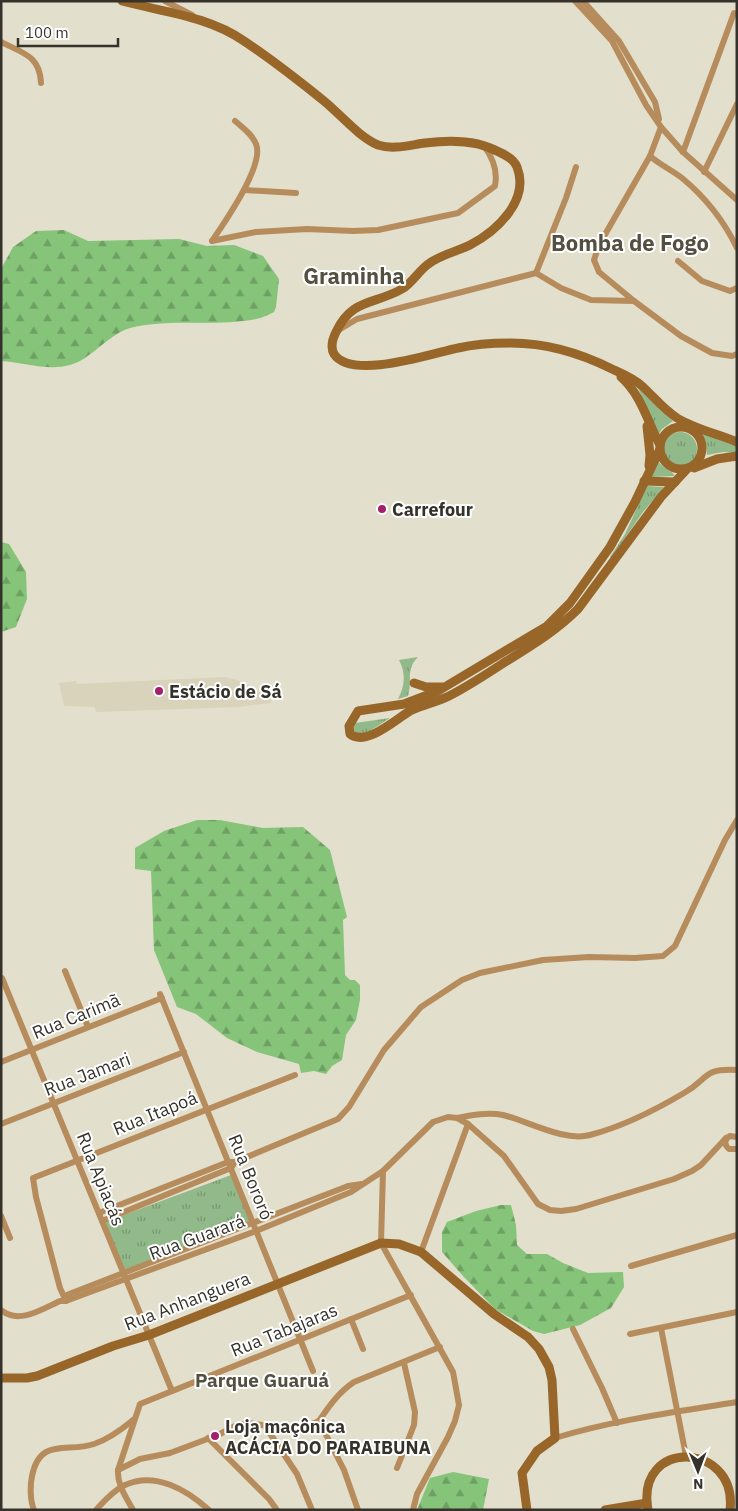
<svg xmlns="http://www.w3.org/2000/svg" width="738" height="1511" font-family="'IBM Plex Sans',sans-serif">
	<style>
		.built { fill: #d8d3ba }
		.grass { fill: url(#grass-tufts) }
		.forest { fill: url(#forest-firs) }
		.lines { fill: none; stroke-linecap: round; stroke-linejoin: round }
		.street { stroke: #b78c5c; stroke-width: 6 }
		.secondary { stroke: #986629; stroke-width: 9 }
		.poi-dot { fill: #a41f6a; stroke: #fff; stroke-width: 2 }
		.labels { text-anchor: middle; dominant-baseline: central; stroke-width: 4; stroke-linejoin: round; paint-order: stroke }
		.poi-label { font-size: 18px; font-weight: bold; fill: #34322b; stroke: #fff; text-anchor: start }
		.street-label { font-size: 18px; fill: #34322b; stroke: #fff }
		.neighbourhood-label { font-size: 19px; font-weight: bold; fill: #535041; stroke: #fff }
		.district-label { font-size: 22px; font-weight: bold; fill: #535041; stroke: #fff }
	</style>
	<defs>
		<pattern id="grass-tufts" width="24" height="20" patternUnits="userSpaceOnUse" patternTransform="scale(1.25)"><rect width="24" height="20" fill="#92b98a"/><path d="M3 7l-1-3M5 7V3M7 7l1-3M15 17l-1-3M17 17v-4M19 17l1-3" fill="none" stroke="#789771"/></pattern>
		<pattern id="forest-firs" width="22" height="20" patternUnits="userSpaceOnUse" patternTransform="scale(1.25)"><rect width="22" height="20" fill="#85c479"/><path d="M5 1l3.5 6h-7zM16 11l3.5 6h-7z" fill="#6ea063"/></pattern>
	</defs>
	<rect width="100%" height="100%" fill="#e2dfcd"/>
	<!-- built -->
	<polygon class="built" points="225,677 237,680 271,698 271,703 238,707 96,712 95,707 64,706 59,683 76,681 77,684"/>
	<!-- grass -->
	<g class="grass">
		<polygon points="638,388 661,411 673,421 662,429 658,435"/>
		<circle cx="680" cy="449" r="17"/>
		<polygon points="700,432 736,446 737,453 723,452 707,455 706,444"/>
		<path d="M 657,460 C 662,468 672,470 675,476 L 651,477 Z"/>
		<polygon points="647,486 664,487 643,512 611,558 610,557 625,534"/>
		<path d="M 418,657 C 405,670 413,680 408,696 L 398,699 C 405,686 406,673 399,660 Z"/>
		<polygon points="390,718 367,733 355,733 353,727 355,723"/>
		<polygon points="231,1175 253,1222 124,1271 105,1222"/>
	</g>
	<!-- forest -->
	<g class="forest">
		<path d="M 64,230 L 88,241 L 179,239 L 207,246 L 234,245 L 263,256 L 279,279 L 276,307 L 274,312 C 268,315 262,318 256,319 C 217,327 170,318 130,328 C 115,332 102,346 89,355 C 61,377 32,363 1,361 L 1,269 L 13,247 L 36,231 Z"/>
		<polygon points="1,542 9,544 26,572 27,599 16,627 1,632"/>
		<polygon points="197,820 220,820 263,828 303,827 330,850 347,917 343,920 345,975 350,980 355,980 360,985 360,1000 356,1020 346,1035 342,1060 332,1066 326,1074 314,1071 301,1073 299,1064 257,1052 227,1038 196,1014 177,1007 154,950 151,871 135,869 135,848 164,831"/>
		<polygon points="501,1205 511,1205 516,1225 517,1245 527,1254 547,1254 563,1263 588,1273 623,1272 624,1287 611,1308 580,1325 544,1334 533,1331 495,1309 463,1276 442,1252 442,1232 447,1222 476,1211"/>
		<polygon points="453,1472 489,1479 483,1510 417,1510 430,1478"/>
	</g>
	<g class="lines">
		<!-- street -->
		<g class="street">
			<polyline points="165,1 192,15"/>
			<polyline points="575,1 612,41 646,105 661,127 683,152 737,200"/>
			<polyline points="583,1 619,41 655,102 659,119"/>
			<path d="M 1,42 C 23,53 40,56 41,83"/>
			<polyline points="661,127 650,156 599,245 594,260 599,272 634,301 681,336 712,353 732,356 737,354"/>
			<polyline points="683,152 734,13"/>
			<path d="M 650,156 C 660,165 672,170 682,178 C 705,197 724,221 737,248"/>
			<polyline points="704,172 737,104"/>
			<polyline points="245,190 296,193"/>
			<path d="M 212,241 L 256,232 L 307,229 L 353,231 L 378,230 L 458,213 L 495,186 C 498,171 493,158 484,146"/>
			<path d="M 212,241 C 224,223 265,165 256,144 C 252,134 243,128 235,121"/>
			<polyline points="678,261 702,281 730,291 737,288"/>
			<polyline points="536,273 566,198 576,167"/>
			<polyline points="536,273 561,288 591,300 634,301"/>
			<polyline points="337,331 357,319 536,273"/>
			<polyline points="65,971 88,1027"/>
			<polyline points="2,978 172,1391"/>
			<polyline points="160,994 313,1371"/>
			<polyline points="1,1062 162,998"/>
			<path d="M 457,1118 C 472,1115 488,1112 503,1115 C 528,1121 564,1142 590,1135 C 621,1127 657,1109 684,1093 C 709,1079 702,1068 737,1070"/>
			<polyline points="1,1124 184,1052"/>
			<path d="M 737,1137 L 730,1136 C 724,1139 724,1145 729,1149 L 737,1149"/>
			<polyline points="383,1171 381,1243 453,1372 459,1405 455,1421 448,1437 417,1494 413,1510"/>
			<polyline points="99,1213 228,1162 235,1162 338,1119 349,1107 384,1050 421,1007 462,980 480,973 543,960 589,957 635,958 663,956 675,946 725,840 737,820"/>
			<polyline points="1,1216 10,1238"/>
			<polyline points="102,1221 231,1168 233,1165"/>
			<polyline points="421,1252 468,1124"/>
			<polyline points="631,1266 737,1235"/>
			<polyline points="64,1296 348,1186 362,1184"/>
			<polyline points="66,1301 60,1288 36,1197 33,1178 295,1075"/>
			<path d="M 1,1310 C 19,1325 42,1309 60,1301 L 66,1301 L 90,1292 L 256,1231 L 351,1192 L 383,1171 L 433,1122 L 448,1117 L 457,1118 L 468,1124 L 504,1156 L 538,1204 L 550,1210 L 561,1211 L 576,1209 L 674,1179 L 692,1171 L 701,1165 L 726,1138"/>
			<polyline points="351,1319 363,1349"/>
			<polyline points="661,1328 686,1456"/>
			<polyline points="573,1329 602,1388 617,1423"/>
			<polyline points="630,1334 737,1312"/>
			<path d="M 319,1421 C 329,1406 339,1392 354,1382 L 440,1347"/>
			<polyline points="319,1421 344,1470 358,1510"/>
			<polyline points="265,1426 297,1474 312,1510"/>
			<polyline points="208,1438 269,1499 277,1510"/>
			<path d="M 555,1438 C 614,1420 676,1412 737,1402"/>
			<polyline points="397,1468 414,1425 415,1412 404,1363"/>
			<polyline points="118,1470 140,1459 170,1453 218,1435 235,1426 248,1423 269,1426 291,1427 312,1424 319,1421"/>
			<path d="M 34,1510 C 30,1500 30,1486 32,1476 C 40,1437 67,1453 94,1444 C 109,1439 121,1430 133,1420"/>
			<path d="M 96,1510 C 104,1501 114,1490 125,1485 C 155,1471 187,1490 209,1510"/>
			<path d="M 133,1510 C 126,1497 117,1485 118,1470 L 140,1404 L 411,1295"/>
		</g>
		<!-- secondary -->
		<g class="secondary">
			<path d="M 122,1 C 163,12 208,16 244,41 C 271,59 298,80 324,101 C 340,114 359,137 378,145 C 393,150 410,145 425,143 C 448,140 478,140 499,152 C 506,155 514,159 517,167 C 530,200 497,231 470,245 C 456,252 439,255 427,265 C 418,272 412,283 402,289 C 374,305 352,298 336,332 C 332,340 330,347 334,354 C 352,381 433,353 458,348 C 475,344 494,343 511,343 C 547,343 580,353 612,369 C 623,374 633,378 642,386 C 654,397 663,409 677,418 C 695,429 718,434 737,442"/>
			<path d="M 621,377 C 642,396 647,421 660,445"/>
			<polyline points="647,426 650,455 649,466"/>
			<circle cx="681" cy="448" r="21"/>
			<path d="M 660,449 L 635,502 L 610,547 L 570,603 L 547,626 L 438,691 L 404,704 L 358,711 L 349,726 L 350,734 C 366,747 396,719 410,711 C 423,705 437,702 449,696 C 467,687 485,675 502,664 C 529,647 555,632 578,609 L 661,497 L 688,468"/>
			<polyline points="694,468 717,459 737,456"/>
			<polyline points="644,481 675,482"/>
			<polyline points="414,683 426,687 442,687"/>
			<polyline points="1,1378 27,1378 37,1376 113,1346 149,1335 381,1243 399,1244 421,1252 494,1314 528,1337 539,1349 549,1367 552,1380 555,1438 537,1451 522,1473 527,1510"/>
			<polyline points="605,1510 647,1503"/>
			<path d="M 648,1510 C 635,1437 738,1442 730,1510"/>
		</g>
	</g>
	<!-- markers -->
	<g class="poi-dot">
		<circle cx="382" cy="509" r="5"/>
		<circle cx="159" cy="691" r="5"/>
		<circle cx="215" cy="1436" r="5"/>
	</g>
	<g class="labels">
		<!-- poi labels -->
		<g class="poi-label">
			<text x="392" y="509">Carrefour</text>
			<text x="169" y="691">Estácio de Sá</text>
			<text x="225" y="1426">Loja maçônica<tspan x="225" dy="21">ACÁCIA DO PARAIBUNA</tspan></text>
		</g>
		<!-- street labels -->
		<g class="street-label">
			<text transform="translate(76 1016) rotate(-22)">Rua Carimã</text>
			<text transform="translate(87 1074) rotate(-21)">Rua Jamari</text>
			<text transform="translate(155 1113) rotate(-22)">Rua Itapoá</text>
			<text transform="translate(251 1177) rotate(68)">Rua Bororó</text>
			<text transform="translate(101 1179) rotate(68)">Rua Apiacás</text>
			<text transform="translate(197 1237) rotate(-20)">Rua Guarará</text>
			<text transform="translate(187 1301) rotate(-21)">Rua Anhanguera</text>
			<text transform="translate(284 1330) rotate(-22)">Rua Tabajaras</text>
		</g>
		<!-- neighbourhood labels -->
		<g class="neighbourhood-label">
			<text x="262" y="1380">Parque Guaruá</text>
		</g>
		<!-- district labels -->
		<g class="district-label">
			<text x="630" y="242">Bomba de Fogo</text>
			<text x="354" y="275">Graminha</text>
		</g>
	</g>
	<!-- border -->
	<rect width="738" height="1511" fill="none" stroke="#34322b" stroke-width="5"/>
	<!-- north arrow -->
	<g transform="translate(698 1471) rotate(179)" stroke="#ffffff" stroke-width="4" paint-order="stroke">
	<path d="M0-4L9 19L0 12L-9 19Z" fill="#34322b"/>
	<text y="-8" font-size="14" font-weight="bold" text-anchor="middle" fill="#34322b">N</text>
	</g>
	<!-- scale -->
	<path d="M18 38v8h100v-8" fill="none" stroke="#34322b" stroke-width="2.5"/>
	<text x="25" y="38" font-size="15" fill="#34322b" stroke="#ffffff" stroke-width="4" paint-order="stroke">100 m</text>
</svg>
